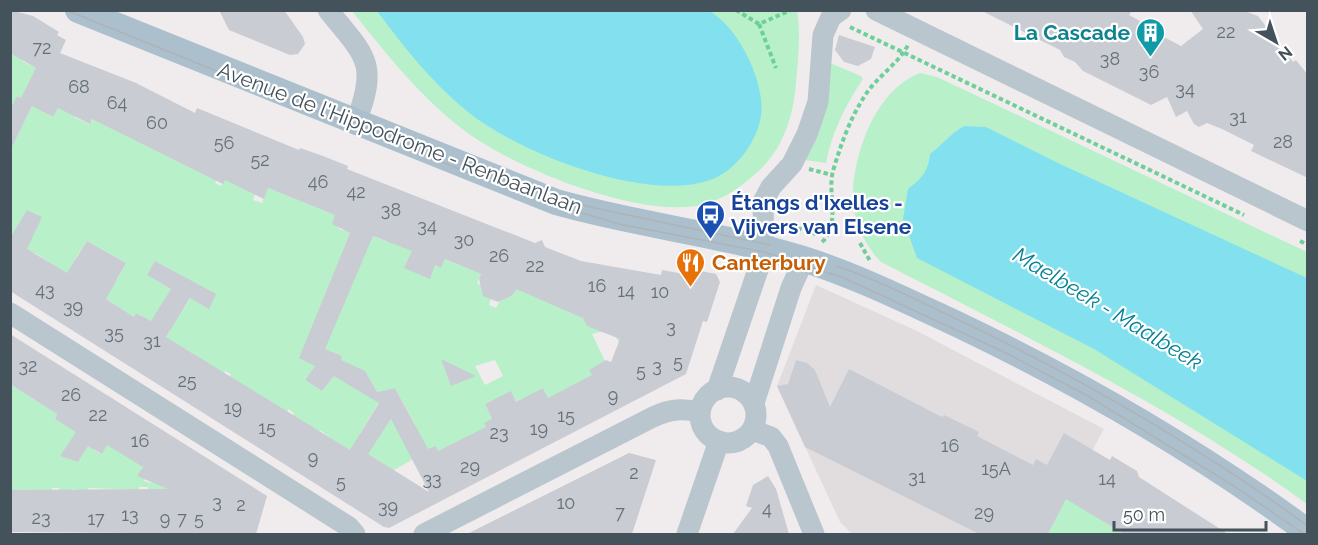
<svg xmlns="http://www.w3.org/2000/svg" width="1318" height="545" font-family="Raleway,sans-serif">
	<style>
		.education { fill: #e1dddf }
		.green { fill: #b8f0c9; fill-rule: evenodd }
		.water { fill: #83e1ef }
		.building { fill: #c9ccd2; fill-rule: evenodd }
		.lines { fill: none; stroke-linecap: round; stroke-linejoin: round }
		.path { stroke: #6fcf98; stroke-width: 4; stroke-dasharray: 4.5 3; stroke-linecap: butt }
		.minor { stroke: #bac6cd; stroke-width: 21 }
		.major { stroke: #abbfcd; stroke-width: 26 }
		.tram { stroke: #afb3b8; stroke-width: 1.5 }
		.labels { text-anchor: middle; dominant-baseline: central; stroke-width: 4.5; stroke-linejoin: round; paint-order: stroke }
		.number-label { font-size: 18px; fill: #657079 }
		.culture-label { font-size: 21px; font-weight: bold; fill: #0d838f; stroke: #fff; text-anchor: end }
		.street-label { font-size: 21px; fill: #44525b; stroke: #fff }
		.transit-label { font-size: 21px; font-weight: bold; fill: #164399; stroke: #fff; text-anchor: start }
		.food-label { font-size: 21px; font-weight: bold; fill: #c56008; stroke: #fff; text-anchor: start }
		.water-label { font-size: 22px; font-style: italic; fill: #088295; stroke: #fff }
	</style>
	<rect width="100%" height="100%" fill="#f0eced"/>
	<!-- education -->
	<polygon class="education" points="816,285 917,331 1104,429 1047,534 852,534 840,522 777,386"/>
	<!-- green -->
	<g class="green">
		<path d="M 352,11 L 797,11 C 801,34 798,59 796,83 C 793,119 782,152 754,175 C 742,186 727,196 712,202 C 655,223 541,177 491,148 C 435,116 391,60 352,11 Z"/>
		<path d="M 27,50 L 22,61 L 36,68 L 43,112 L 53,117 L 60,103 L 76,111 L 74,117 L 89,124 L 93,119 L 220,174 L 215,183 L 221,186 L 228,174 L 255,194 L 253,200 L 262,203 L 268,188 L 335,215 L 338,228 L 343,231 L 348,221 L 354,223 L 316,318 L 373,236 L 387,242 L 390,237 L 435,265 L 441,267 L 445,259 L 481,274 L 477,283 L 486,287 L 491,299 L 489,305 L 496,308 L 504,293 L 513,296 L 518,282 L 623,311 L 620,345 L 612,329 L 592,334 L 606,363 L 596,371 L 589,369 L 593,377 L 563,390 L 564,394 L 548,398 L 543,388 L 537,391 L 521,413 L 514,397 L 493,400 L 485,404 L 492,419 L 487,428 L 438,451 L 436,446 L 382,477 L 383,463 L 371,456 L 363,463 L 320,430 L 317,434 L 290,419 L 294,413 L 289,409 L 286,413 L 227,381 L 231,374 L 225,371 L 224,373 L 208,363 L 204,369 L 194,354 L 179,345 L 158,349 L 170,331 L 153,318 L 145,330 L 142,316 L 137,313 L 134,317 L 35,253 L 32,257 L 11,240 L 10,151 L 33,104 L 17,96 L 11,110 L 11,53 L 14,55 ZM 87,241 L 126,263 L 117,280 L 75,259 ZM 155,261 L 189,280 L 190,299 L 181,313 L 163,303 L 171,289 L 148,275 ZM 314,345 L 342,356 L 334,376 L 322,391 L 305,380 L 315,366 ZM 495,360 L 503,376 L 485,385 L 475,366 ZM 395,388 L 415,424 L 399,433 L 391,419 L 375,443 L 360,433 L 381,399 L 377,392 Z"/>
		<path d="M 830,63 L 861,76 L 863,79 C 845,106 832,132 826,163 L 804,160 Z"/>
		<path d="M 920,73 L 937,77 L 1307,252 L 1307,504 C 1175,408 1026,337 881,262 C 864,245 851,217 853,191 C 855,149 877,89 920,73 Z"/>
		<polygon points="10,384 57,414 55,419 79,428 61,456 78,462 93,438 99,441 94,450 101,454 107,445 148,458 142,468 148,473 144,481 151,483 162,467 191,478 148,502 148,487 139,487 139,490 88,488 88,493 78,493 77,489 60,491 59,488 52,488 52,491 11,490"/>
		<polygon points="1072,487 1109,525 1124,534 1130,524 1144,534 1048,534"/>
	</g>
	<!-- water -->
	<g class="water">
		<path d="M 377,11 L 709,11 C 738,26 766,83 761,116 C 757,142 735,172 710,180 C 645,203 519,153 468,112 C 432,83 404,47 377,11 Z"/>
		<path d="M 964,126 L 986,127 L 1058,163 L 1307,278 L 1307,481 L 1094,349 L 917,258 L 903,219 L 908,189 C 922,178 928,172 930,154 C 942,145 950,134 964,126 Z"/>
	</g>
	<!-- building -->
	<g class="building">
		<path d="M 10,10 L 33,16 L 59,32 L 57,35 L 66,40 L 60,53 L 136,83 L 195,113 L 197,108 L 299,150 L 300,148 L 323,156 L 348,166 L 347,169 L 535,243 L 542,240 L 545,247 L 581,261 L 661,275 L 662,270 L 690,275 L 691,269 L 716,274 L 720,282 L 707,322 L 703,321 L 686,374 L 389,528 L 384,527 L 10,291 L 10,238 L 27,210 L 42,217 L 27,249 L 67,273 L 87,241 L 126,263 L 106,299 L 134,317 L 136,313 L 151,321 L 171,289 L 147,275 L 155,261 L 216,294 L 209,309 L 190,298 L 166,337 L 350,450 L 379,403 L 334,376 L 322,391 L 305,380 L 315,366 L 299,358 L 350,233 L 332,224 L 335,215 L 268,188 L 264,199 L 225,180 L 223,184 L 92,119 L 90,124 L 58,108 L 53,117 L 32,106 L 10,151 L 10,110 L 17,96 L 21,98 L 36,68 L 10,53 ZM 373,236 L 412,251 L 404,268 L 430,279 L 435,265 L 441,268 L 445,259 L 481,274 L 479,279 L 483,296 L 498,302 L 513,295 L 516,289 L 583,318 L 587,326 L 620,339 L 611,362 L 606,360 L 589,370 L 592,375 L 548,398 L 543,388 L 516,402 L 511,391 L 485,404 L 492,419 L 484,423 L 486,427 L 438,451 L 436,446 L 428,449 L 395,388 L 377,392 L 365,371 L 341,360 L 342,356 L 325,349 ZM 391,419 L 429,492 L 368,454 Z"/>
		<polygon points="219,10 284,10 303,37 305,44 298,54 290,55 229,30"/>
		<polygon points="980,10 1132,10 1129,15 1140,21 1139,24 1181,46 1203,29 1190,10 1242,10 1258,16 1293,62 1296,60 1308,75 1308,178 1251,151 1254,145 1222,129 1207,123 1199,127 1194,124 1187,111 1176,117 1167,97 1151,105 1083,71 1075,62 1064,57 1060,50"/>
		<polygon points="839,35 875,47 871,59 858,66 844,62 835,50"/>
		<polygon points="10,334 267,496 256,534 10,532 10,490 168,489 137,476 143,467 107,445 102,454 88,446 78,462 60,456 76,432 55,419 57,414 10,384"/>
		<polygon points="441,359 476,376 451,386"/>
		<polygon points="796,360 807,363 815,370 830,407 849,369 942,417 944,415 979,432 977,436 1033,465 1036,459 1047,465 1064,433 1110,460 1112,456 1137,471 1139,477 1228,534 1124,534 1066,499 1048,534 979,534 805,447 777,386 788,384"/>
		<polygon points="629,453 656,460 632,534 467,534"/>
		<polygon points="768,476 776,489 789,534 733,534 752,508 746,506 753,485"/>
	</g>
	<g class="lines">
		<!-- path -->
		<g class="path">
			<polyline points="736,10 759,24 791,10"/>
			<polyline points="759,24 776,68"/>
			<polyline points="850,27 1244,215"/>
			<polyline points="809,169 832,175"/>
			<polyline points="783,223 818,235"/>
			<polyline points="1300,241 1308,245"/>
			<path d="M 822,242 C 841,226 827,192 833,171 C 841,144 850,118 866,94 C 878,76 898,64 908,45"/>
			<polyline points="860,243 870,261"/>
		</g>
		<!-- minor -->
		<g class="minor">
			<path d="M 328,10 C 365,56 379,62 356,122"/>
			<polyline points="876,10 1308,221"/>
			<polyline points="10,313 349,527 355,534"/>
			<circle cx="728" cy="415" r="28"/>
			<polyline points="717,390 764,252 763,202 771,187 792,164 807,134 818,102 823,35 831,17 841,10"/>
			<polyline points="754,403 791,288 804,259"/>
			<polyline points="752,430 771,437 778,446 814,534"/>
			<path d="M 424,534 L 653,417 C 670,409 682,408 700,412"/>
			<polyline points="687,534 719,441"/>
		</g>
		<!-- major -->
		<path class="major" d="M 78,10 L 556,202 C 637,225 722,234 803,259 C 857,276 909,302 961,326 C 1082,384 1199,452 1308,532"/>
		<!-- tram -->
		<g class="tram">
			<polyline points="66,10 521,194 619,224 764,252 844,278 1006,353 1088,396 1237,488 1304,534"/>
			<polyline points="314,101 409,139"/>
			<polyline points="456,159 524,186 590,207 770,245"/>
			<path d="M 836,266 C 879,280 920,302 961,321 C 1082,379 1199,447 1308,526"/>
		</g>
	</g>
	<!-- icons -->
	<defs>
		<symbol id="building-pin" viewBox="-11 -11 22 30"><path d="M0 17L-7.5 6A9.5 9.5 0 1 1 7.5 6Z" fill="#0f9aa8" stroke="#fff"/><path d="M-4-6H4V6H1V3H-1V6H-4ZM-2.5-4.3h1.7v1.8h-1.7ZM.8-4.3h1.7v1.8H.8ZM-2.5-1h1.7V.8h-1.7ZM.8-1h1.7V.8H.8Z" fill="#fff"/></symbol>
		<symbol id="bus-pin" viewBox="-11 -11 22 30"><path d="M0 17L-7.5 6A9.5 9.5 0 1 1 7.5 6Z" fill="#1a4fb4" stroke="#fff"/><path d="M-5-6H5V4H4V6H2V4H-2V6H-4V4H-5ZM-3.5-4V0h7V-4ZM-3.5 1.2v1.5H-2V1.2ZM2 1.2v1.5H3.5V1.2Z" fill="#fff"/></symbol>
		<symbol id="restaurant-pin" viewBox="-11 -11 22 30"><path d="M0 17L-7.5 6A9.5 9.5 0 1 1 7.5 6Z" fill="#e8710a" stroke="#fff"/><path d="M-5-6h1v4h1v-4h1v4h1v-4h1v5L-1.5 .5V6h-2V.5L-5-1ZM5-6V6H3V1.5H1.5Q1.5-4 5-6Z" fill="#fff"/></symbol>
	</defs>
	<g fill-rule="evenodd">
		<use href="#building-pin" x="1134" y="16" width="33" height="45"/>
		<use href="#bus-pin" x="694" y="198" width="33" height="45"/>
		<use href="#restaurant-pin" x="674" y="246" width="33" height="45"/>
	</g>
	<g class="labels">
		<!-- number labels -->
		<g class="number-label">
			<text x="1226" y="31">22</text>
			<text x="42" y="47">72</text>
			<text x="1110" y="58">38</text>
			<text x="1149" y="71">36</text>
			<text x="79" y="86">68</text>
			<text x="1185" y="88">34</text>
			<text x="117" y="102">64</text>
			<text x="1238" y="116">31</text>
			<text x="157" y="122">60</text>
			<text x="1283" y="141">28</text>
			<text x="224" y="142">56</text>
			<text x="260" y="159">52</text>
			<text x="318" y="181">46</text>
			<text x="356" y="191">42</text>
			<text x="391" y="209">38</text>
			<text x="427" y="225">34</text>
			<text x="464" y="239">30</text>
			<text x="499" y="255">26</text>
			<text x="535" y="265">22</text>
			<text x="597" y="285">16</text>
			<text x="45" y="289">43</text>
			<text x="626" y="290">14</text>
			<text x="660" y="291">10</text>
			<text x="73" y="306">39</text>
			<text x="671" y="326">3</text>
			<text x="114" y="332">35</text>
			<text x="152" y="340">31</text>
			<text x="678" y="361">5</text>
			<text x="28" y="365">32</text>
			<text x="657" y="365">3</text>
			<text x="641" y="370">5</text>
			<text x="187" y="380">25</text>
			<text x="71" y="394">26</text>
			<text x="613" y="395">9</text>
			<text x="233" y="407">19</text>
			<text x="98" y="414">22</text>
			<text x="566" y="415">15</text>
			<text x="267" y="427">15</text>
			<text x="539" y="428">19</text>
			<text x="499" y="432">23</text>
			<text x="140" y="440">16</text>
			<text x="950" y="445">16</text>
			<text x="313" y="457">9</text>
			<text x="470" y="466">29</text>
			<text x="996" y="468">15A</text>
			<text x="634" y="472">2</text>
			<text x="917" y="476">31</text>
			<text x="432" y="478">33</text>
			<text x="1107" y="478">14</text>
			<text x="341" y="481">5</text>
			<text x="217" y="501">3</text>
			<text x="566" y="502">10</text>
			<text x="241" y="504">2</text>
			<text x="388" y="506">39</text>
			<text x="767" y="508">4</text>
			<text x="620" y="512">7</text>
			<text x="984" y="512">29</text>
			<text x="130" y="514">13</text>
			<text x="41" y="517">23</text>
			<text x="96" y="518">17</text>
			<text x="165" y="518">9</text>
			<text x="182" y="518">7</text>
			<text x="199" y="518">5</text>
		</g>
		<!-- culture labels -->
		<g class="culture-label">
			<text x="1130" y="32">La Cascade</text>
		</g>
		<!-- street labels -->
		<g class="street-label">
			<text transform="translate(400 138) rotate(21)">Avenue de l'Hippodrome - Renbaanlaan</text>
		</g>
		<!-- transit labels -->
		<g class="transit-label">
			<text x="731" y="202">Étangs d'Ixelles -<tspan x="731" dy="24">Vijvers van Elsene</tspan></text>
		</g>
		<!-- food labels -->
		<g class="food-label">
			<text x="712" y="262">Canterbury</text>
		</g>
		<!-- water labels -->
		<g class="water-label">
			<text transform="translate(1108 308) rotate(31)">Maelbeek - Maalbeek</text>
		</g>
	</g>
	<!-- border -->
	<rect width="1318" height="545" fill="none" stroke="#44525b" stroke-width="24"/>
	<!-- north arrow -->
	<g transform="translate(1276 42) rotate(141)" stroke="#ffffff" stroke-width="4.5" paint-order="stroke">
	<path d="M0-4.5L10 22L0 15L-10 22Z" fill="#44525b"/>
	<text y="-9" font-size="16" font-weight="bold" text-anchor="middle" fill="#44525b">N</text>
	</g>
	<!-- scale -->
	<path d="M1114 521v9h152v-9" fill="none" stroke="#44525b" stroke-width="3"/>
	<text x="1123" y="521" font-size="18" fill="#44525b" stroke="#ffffff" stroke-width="4.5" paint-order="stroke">50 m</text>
</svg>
